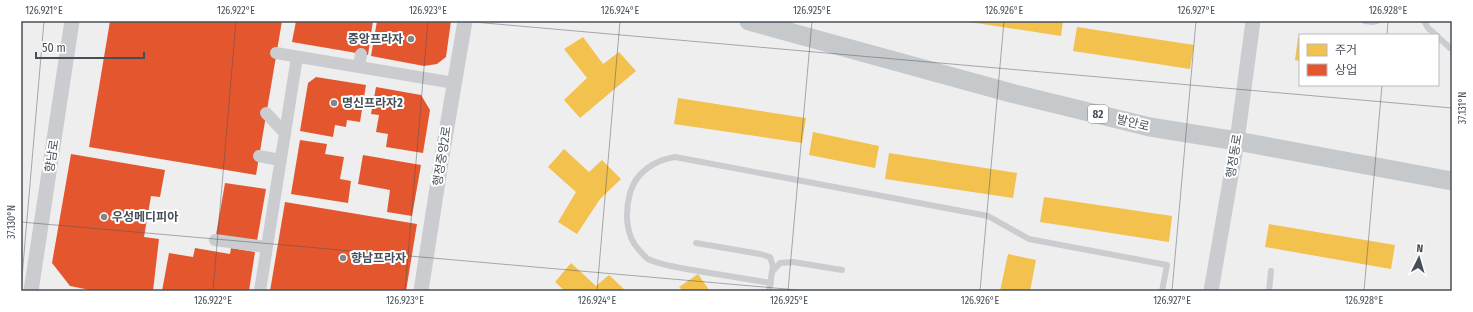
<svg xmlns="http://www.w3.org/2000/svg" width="1473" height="312" font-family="'Fira Sans Condensed','Noto Sans KR',sans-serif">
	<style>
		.homes { fill: #f2c14e }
		.shops { fill: #e4572e }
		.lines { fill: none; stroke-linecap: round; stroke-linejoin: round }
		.service { stroke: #cacccf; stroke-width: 6 }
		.minor { stroke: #cacccf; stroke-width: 12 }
		.tertiary { stroke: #cacccf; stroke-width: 15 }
		.primary { stroke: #c6c9cc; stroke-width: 19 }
		.ticks { fill: none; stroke: #464f59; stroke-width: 1; stroke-opacity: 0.45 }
		.poi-dot { fill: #81878d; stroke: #fff; stroke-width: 1.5 }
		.labels { text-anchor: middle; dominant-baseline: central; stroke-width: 4; stroke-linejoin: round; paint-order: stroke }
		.shield { fill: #fff; stroke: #7e848b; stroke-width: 1 }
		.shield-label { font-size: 11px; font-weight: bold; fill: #464f59 }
		.poi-label { font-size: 12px; font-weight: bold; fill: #464f59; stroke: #fff; text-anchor: start }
		.street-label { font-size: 12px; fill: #464f59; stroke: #fff }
		.neatline { fill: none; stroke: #464f59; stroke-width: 1.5 }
		.ticks-label { font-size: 10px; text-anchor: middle; fill: #464f59 }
	</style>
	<rect width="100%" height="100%" fill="#efeeee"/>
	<!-- homes -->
	<g class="homes">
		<polygon points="963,21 1063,21 1061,36"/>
		<polygon points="1077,27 1194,45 1190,69 1073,51"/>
		<polygon points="583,37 603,64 619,52 636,71 580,118 564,100 587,78 564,49"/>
		<polygon points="1298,38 1300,38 1300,61 1295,60"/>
		<polygon points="678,98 806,118 802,143 674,124"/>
		<polygon points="813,132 879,146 875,168 809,155"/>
		<polygon points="564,149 589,172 602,160 621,179 600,199 577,234 558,222 576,192 548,167"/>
		<polygon points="889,153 1017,173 1013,198 885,179"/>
		<polygon points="1044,197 1172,216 1169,242 1040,222"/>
		<polygon points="1269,224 1395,245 1391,269 1265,247"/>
		<polygon points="1008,254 1036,260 1030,291 1000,291"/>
		<polygon points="571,263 596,286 609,275 626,291 565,291 555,282"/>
		<polygon points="698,274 710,291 683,291 679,287"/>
	</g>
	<!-- shops -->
	<g class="shops">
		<polygon points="110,21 282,21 256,175 89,147"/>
		<polygon points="296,21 373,21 368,55 292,42"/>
		<polygon points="377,21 451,21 446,57 437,64 424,66 371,56"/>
		<polygon points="316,77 366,85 360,122 347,120 346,127 335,125 333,137 300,131 308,83"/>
		<polygon points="376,87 421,95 430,110 423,153 386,147 388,134 376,132 379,115 371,114"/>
		<polygon points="300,140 327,144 325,154 344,157 340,179 351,181 348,203 291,194"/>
		<polygon points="71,154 165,170 160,197 151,196 144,237 159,239 153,291 95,291 70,286 52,263"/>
		<polygon points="363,155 421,165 412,216 387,212 390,190 358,184"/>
		<polygon points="225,183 266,189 257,241 216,235"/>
		<polygon points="285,202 417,224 406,291 270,291"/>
		<polygon points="195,248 230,254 231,248 255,252 249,291 162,291 169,253 193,257"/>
	</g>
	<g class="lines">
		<!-- service -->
		<g class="service">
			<polyline points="1365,21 1372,22 1377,21"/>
			<polyline points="1424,21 1428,28 1436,35"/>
			<polyline points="1438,37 1450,48"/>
			<polyline points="696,243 760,254 770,257 773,266 769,291"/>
			<polyline points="772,272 780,263 793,262 842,270"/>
			<path d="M 771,283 C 746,279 722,275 698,271 C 682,268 663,266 648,259 C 645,257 642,253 639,250 C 625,235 625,212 630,193 C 636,172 655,160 675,157 L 988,216 L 1029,239 L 1167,265 L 1162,291"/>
			<polyline points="1269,291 1271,271"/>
		</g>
		<!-- minor -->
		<g class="minor">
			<polyline points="276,53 454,83"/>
			<polyline points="359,67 361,54"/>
			<polyline points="266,113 285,133"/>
			<polyline points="259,156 280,160"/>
			<polyline points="215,240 266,247"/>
			<polyline points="260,291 297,57"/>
		</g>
		<!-- tertiary -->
		<g class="tertiary">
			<polyline points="31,291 72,21"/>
			<polyline points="421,291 441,162 465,21"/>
			<polyline points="1211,291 1237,141 1253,21"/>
		</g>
		<!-- primary -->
		<polyline class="primary" points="749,21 1011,93 1150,127 1237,141 1452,181"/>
	</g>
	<!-- ticks -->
	<path class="ticks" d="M 462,21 L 1452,108M 1387,35 L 1388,21M 21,222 L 809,291M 21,289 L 44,21M 213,291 L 236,21M 405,291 L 428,21M 597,291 L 620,21M 788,291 L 812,21M 980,291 L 1004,21M 1172,291 L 1196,21M 1364,291 L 1382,85"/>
	<!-- markers -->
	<g class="poi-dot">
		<circle cx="411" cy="39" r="4"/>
		<circle cx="334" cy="103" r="4"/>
		<circle cx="104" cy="217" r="4"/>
		<circle cx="343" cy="258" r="4"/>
	</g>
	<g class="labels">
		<!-- shield labels -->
		<rect class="shield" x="1088" y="105" width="20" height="18" rx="3"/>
		<g class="shield-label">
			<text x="1098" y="114">82</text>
		</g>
		<!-- poi labels -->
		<g class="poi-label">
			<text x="403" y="39" text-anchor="end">중앙프라자</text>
			<text x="342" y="103">명신프라자2</text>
			<text x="112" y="217">우성메디피아</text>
			<text x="351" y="258">향남프라자</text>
		</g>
		<!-- street labels -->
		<g class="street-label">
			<text transform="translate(1133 123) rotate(14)">발안로</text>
			<text transform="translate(52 156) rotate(-81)">향남로</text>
			<text transform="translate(442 156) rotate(-81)">행정중앙2로</text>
			<text transform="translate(1234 156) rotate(-81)">행정동로</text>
		</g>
	</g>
	<!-- border -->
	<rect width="1473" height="312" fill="none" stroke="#ffffff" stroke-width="44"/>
	<!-- legend -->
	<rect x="1299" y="34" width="140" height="52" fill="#ffffff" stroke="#b5b9bd"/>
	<rect x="1307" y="44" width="20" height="12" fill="#f2c14e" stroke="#b5b9bd"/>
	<text x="1335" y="54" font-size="12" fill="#464f59">주거</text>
	<rect x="1307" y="64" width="20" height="12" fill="#e4572e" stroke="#b5b9bd"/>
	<text x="1335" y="74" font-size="12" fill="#464f59">상업</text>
	<!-- north arrow -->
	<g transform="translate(1419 258) rotate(5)" stroke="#ffffff" stroke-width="3" paint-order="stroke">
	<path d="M0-3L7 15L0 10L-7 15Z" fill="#464f59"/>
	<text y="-6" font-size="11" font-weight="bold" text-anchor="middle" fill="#464f59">N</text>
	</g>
	<!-- scale -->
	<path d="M36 52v6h108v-6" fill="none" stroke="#464f59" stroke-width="2"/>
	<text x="42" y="52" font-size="12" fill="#464f59" stroke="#ffffff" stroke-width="3" paint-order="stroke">50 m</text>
	<rect x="22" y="22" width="1429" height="268" class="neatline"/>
	<g class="ticks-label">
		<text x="44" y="14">126.921°E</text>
		<text x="236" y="14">126.922°E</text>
		<text x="428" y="14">126.923°E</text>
		<text x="620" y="14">126.924°E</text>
		<text x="812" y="14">126.925°E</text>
		<text x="1004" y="14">126.926°E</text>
		<text x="1196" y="14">126.927°E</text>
		<text x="1388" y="14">126.928°E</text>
		<text transform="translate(1462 108) rotate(-90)" y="4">37.131°N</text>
		<text transform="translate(11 222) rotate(-90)" y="4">37.130°N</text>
		<text x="213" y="304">126.922°E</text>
		<text x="405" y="304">126.923°E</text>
		<text x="597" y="304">126.924°E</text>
		<text x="789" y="304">126.925°E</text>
		<text x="980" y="304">126.926°E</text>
		<text x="1172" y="304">126.927°E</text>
		<text x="1364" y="304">126.928°E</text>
	</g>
</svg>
